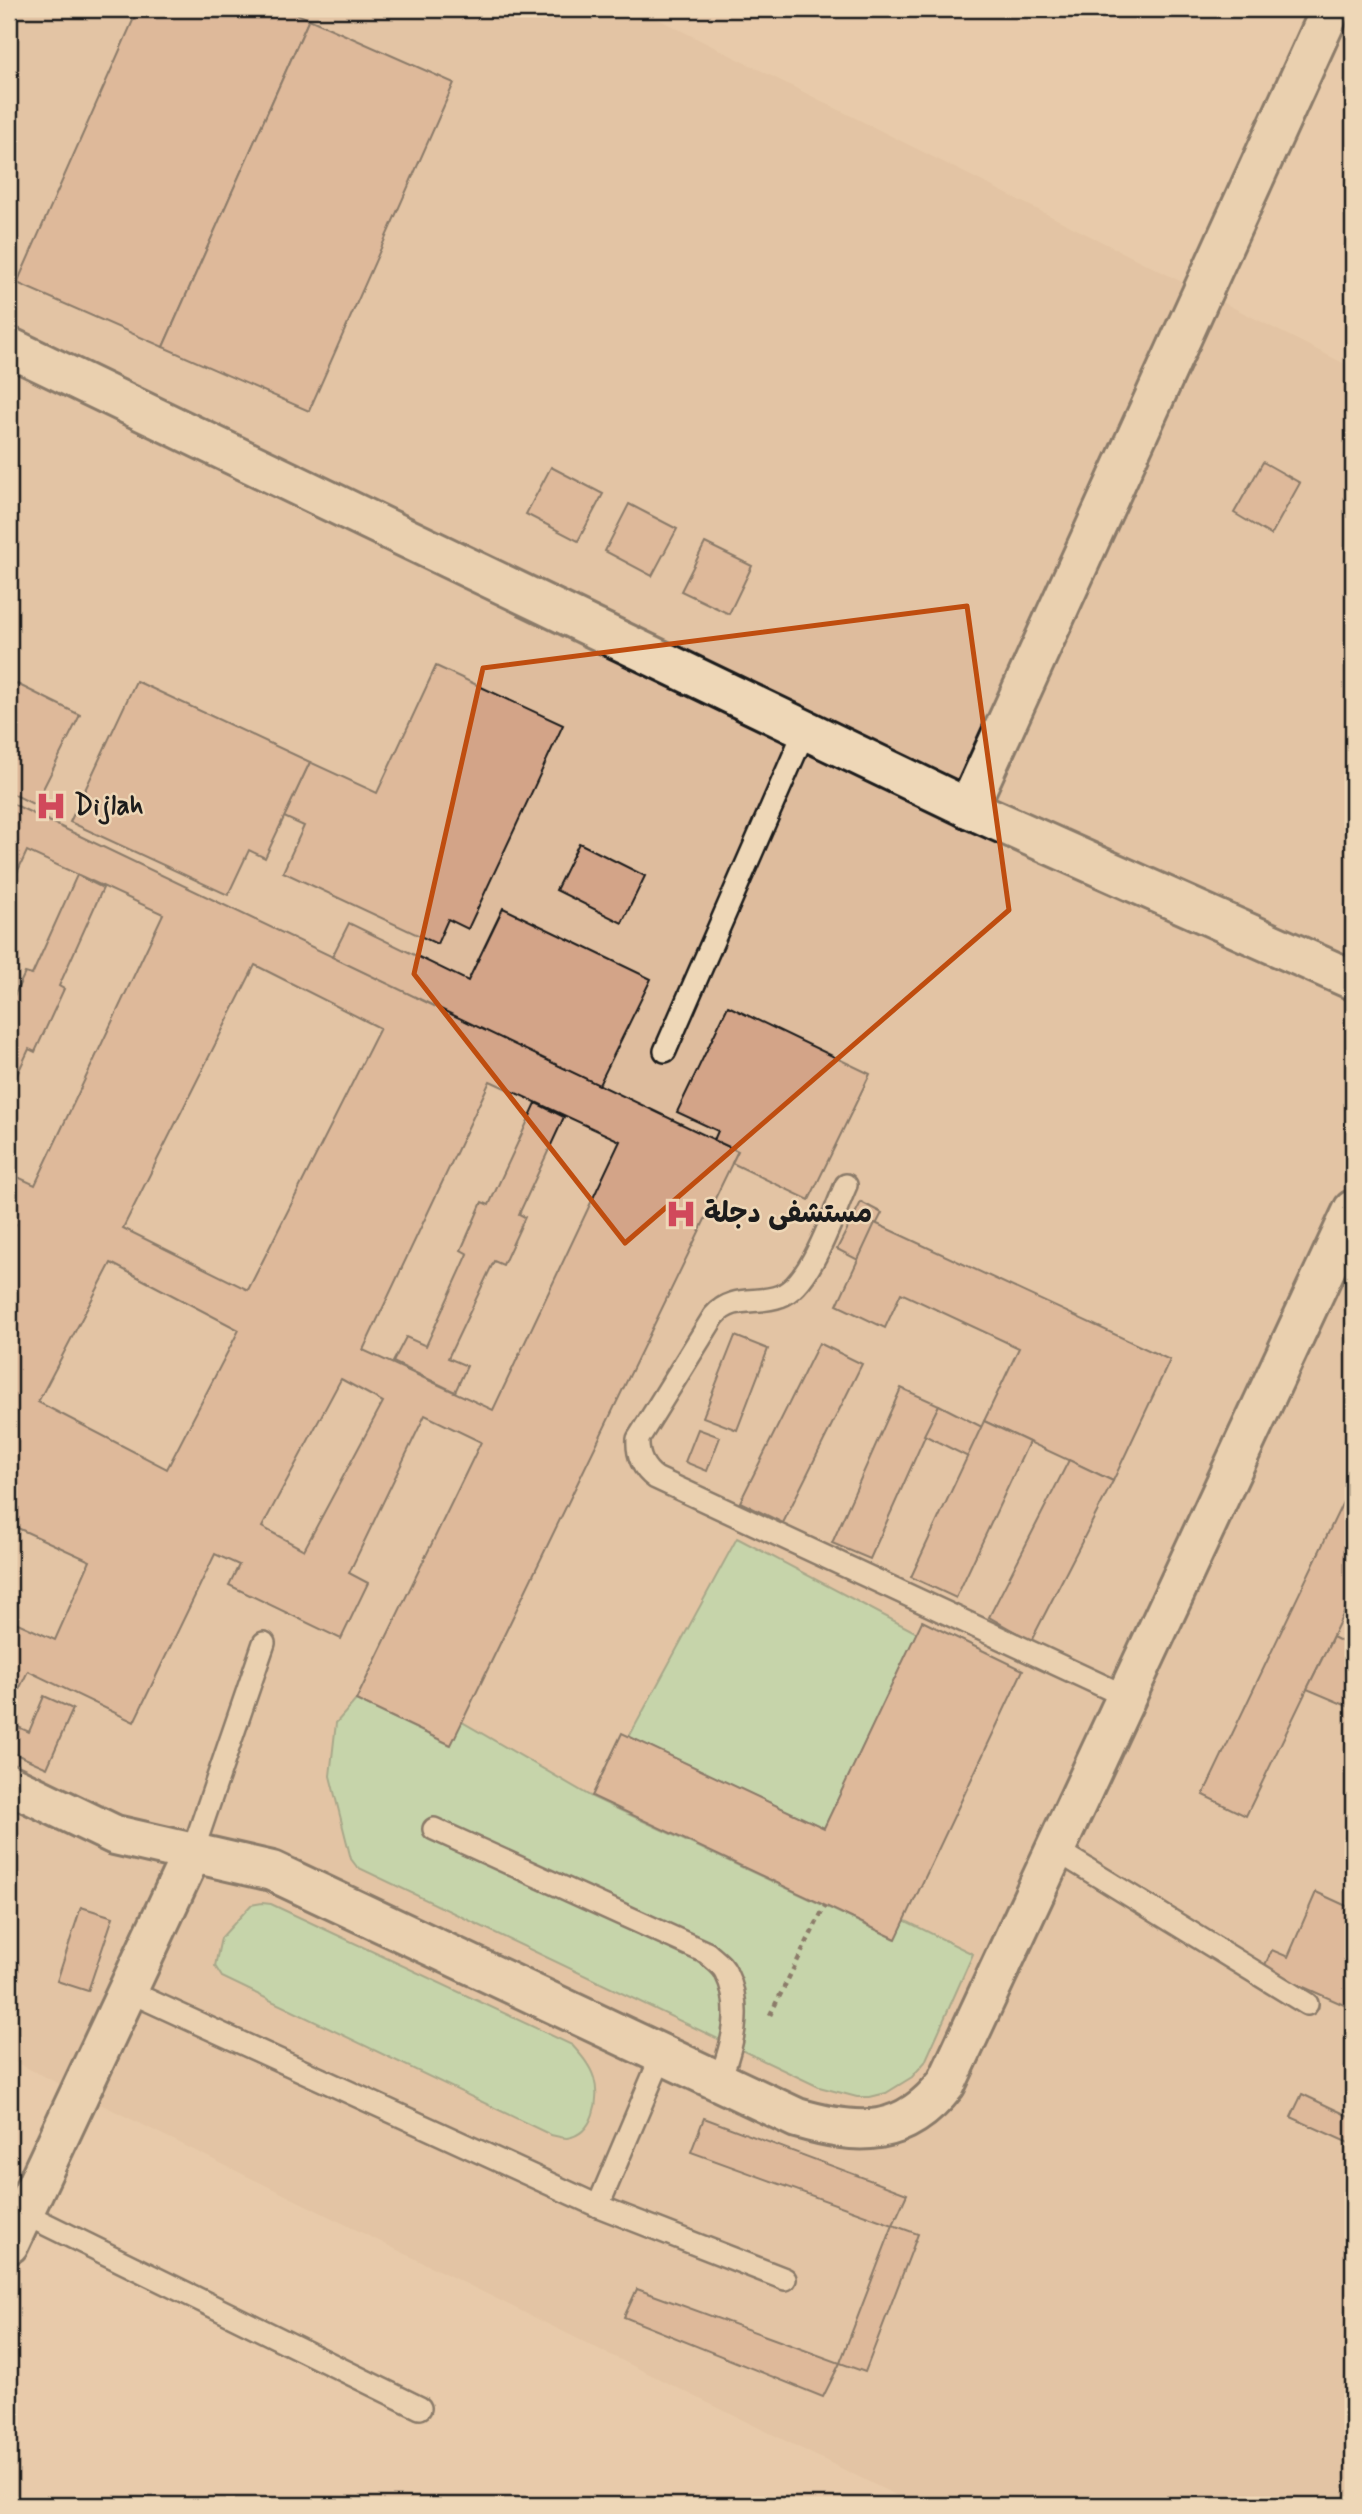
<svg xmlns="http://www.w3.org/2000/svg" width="1362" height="2514" font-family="Mynerve,'Playpen Sans Arabic',sans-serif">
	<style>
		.built { fill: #debc9d }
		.green { fill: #9ee0ab; stroke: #5d7e64; stroke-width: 2 }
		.building { fill: #d3a488; stroke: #1c1c1c; stroke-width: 2; fill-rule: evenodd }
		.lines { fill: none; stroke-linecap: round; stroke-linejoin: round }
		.lane-casing { stroke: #1c1c1c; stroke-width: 26 }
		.street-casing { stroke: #1c1c1c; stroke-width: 44 }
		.secondary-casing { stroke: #1c1c1c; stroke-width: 44 }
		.path { stroke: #1c1c1c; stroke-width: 4.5; stroke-dasharray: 5 5; stroke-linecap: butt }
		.lane { stroke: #eed7b7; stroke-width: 21 }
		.street { stroke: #eed7b7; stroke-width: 38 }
		.secondary { stroke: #eed7b7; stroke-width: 38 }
		.marked { fill: none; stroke: #bf4d0f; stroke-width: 5; stroke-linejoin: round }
		.labels { text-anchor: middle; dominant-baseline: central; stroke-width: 5; stroke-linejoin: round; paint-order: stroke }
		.poi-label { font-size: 28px; font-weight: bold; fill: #1c1c1c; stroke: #eed7b7; text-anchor: start }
	</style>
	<rect width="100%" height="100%" fill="#e8caaa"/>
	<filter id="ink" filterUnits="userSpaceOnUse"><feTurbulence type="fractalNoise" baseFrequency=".0143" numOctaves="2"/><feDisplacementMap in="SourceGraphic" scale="14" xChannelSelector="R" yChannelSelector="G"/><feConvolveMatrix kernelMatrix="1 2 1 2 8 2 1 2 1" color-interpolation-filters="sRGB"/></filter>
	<g filter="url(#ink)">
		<!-- built -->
		<polygon class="built" points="9,9 638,9 1353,368 1353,2482 1342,2505 916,2505 9,2059"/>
		<!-- green -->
		<g class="green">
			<polygon points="737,1538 917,1633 824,1828 629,1737"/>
			<polygon points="356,1700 450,1745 462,1722 592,1797 895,1939 904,1920 973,1954 925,2062 912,2077 886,2093 870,2097 857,2097 819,2087 357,1867 351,1859 330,1776 336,1723"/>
			<path d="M 262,1903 L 271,1904 L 572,2045 C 581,2055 590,2065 594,2078 C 600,2099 594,2134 567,2138 C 563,2138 555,2136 551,2135 L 222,1977 L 215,1966 L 221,1938 L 251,1905 Z"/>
		</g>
		<!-- building -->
		<g class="building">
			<polygon points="138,9 285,9 309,19 163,347 17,283"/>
			<polygon points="309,19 454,83 309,411 163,347"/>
			<polygon points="1263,462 1300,483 1271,535 1234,513"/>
			<polygon points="551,467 603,494 578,541 526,514"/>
			<polygon points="629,504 677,529 652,576 605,551"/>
			<polygon points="705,543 752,566 729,614 681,591"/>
			<polygon points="436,666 563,725 468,929 448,919 437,944 283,872 304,826 284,817 310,762 377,793"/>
			<polygon points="9,680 80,715 35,805 9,792"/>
			<polygon points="136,681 310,762 265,858 249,850 228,895 70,822"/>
			<path d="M 9,802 L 738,1151 L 451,1745 L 356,1700 L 481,1442 L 425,1415 L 349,1573 L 368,1583 L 341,1639 L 229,1585 L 239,1565 L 215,1554 L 134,1722 L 28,1671 L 9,1710 L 9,1619 L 55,1640 L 90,1561 L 9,1524 L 9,1239 L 16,1224 L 9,1221 L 9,1173 L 35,1185 L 163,914 L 27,851 L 9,890 ZM 255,965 L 380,1028 L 248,1290 L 123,1228 ZM 490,1081 L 620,1141 L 493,1410 L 363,1350 ZM 111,1263 L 239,1330 L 167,1469 L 38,1402 ZM 341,1379 L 383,1402 L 304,1550 L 262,1527 Z"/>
			<polygon points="579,843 645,876 622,923 556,890"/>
			<polygon points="77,875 103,888 59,986 64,989 35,1052 29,1049 9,1092 9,1006 25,973 32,975"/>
			<polygon points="503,908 651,979 599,1085 332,957 349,923 468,981"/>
			<polygon points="728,1006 870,1074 809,1200 732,1163 738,1151 714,1140 718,1131 677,1112"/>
			<polygon points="536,1103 564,1117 519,1214 525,1217 503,1265 494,1261 448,1358 467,1366 455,1392 393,1362 406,1337 426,1346 468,1254 461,1250 482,1202 489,1205"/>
			<polygon points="861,1202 882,1213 858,1260 837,1249"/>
			<polygon points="875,1223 1170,1360 1113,1481 984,1421 1019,1348 901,1293 885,1328 837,1305"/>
			<polygon points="735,1336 768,1349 737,1430 703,1417"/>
			<polygon points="819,1343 862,1364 783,1523 740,1502"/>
			<polygon points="901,1388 939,1405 870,1559 832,1543"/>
			<polygon points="939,1405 982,1427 968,1457 924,1435"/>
			<polygon points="984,1421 1029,1442 956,1598 911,1577"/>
			<polygon points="698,1429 720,1437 707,1471 685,1462"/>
			<polygon points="1069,1460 1113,1481 1031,1641 989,1617"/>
			<polygon points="1353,1481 1353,1594 1246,1816 1203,1795"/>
			<polygon points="922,1621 1023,1670 896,1939 592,1796 622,1733 824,1828"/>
			<polygon points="1333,1637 1353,1647 1352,1708 1307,1689"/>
			<polygon points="44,1696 73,1709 47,1768 9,1751 9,1731 12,1724 29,1732"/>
			<polygon points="1316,1892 1353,1909 1353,2009 1263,1969 1272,1950 1288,1957"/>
			<polygon points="81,1907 113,1917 88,1991 57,1981"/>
			<polygon points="1302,2094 1353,2118 1353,2145 1291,2117"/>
			<polygon points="704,2118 907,2194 893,2225 691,2152"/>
			<polygon points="893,2225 918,2234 865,2372 840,2363"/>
			<polygon points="637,2289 840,2363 823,2397 624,2317"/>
		</g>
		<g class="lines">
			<defs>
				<g id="lane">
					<polyline points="665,1051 805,730"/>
					<path d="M 846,1185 C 833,1214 811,1285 780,1296 C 757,1305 733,1294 714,1316 L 638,1439 C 637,1455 643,1469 656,1478 L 1127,1697"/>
					<path d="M 434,1829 L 707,1953 C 713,1959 723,1965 726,1973 C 744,2009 732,2046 719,2082"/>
					<polyline points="1056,1850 1307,2004"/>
					<polyline points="192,1853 264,1643"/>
					<polyline points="128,1991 598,2206 785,2279"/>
					<polyline points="598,2206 662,2055"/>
					<polyline points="23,2213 420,2408"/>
				</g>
				<g id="street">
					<polyline points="9,347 968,808 1353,980"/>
					<polyline points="968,808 1331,9"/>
					<path d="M 9,1784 L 115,1835 L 272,1871 L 797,2118 C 859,2136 904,2138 946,2084 L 1353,1210"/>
				</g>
				<polyline id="secondary" points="9,2244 192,1853"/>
			</defs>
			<!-- lane casing -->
			<use href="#lane" class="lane-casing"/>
			<!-- street casing -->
			<use href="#street" class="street-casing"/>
			<!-- secondary casing -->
			<use href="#secondary" class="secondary-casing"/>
			<!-- path -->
			<polyline class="path" points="770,2015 825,1906"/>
			<!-- lane -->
			<use href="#lane" class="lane"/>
			<!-- street -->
			<use href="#street" class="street"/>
			<!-- secondary -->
			<use href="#secondary" class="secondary"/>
		</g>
	</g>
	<!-- marked area -->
	<path d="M0 0H1362V2514H0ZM 967,606 L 1009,910 L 625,1243 L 414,974 L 483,668 Z" fill="#e8caaa" fill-opacity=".55" fill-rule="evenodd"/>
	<path class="marked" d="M 967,606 L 1009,910 L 625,1243 L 414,974 L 483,668 Z"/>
	<!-- icons -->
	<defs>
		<symbol id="hospital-bare" viewBox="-9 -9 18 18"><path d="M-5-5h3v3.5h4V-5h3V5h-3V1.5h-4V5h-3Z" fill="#d1495b" stroke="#eed7b7" stroke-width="2.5" paint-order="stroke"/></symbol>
	</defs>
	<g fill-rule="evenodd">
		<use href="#hospital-bare" x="29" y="784" width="44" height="44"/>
		<use href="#hospital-bare" x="659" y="1192" width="44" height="44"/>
	</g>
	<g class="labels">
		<!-- poi labels -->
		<g class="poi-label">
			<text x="74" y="806">Dijlah</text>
			<text x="704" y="1214">مستشفى دجلة</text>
		</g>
	</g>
	<!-- margin -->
	<rect width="1362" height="2514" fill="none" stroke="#eed7b7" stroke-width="35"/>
	<rect x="18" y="18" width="1327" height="2479" fill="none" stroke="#1c1c1c" stroke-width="2.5" filter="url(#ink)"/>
</svg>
